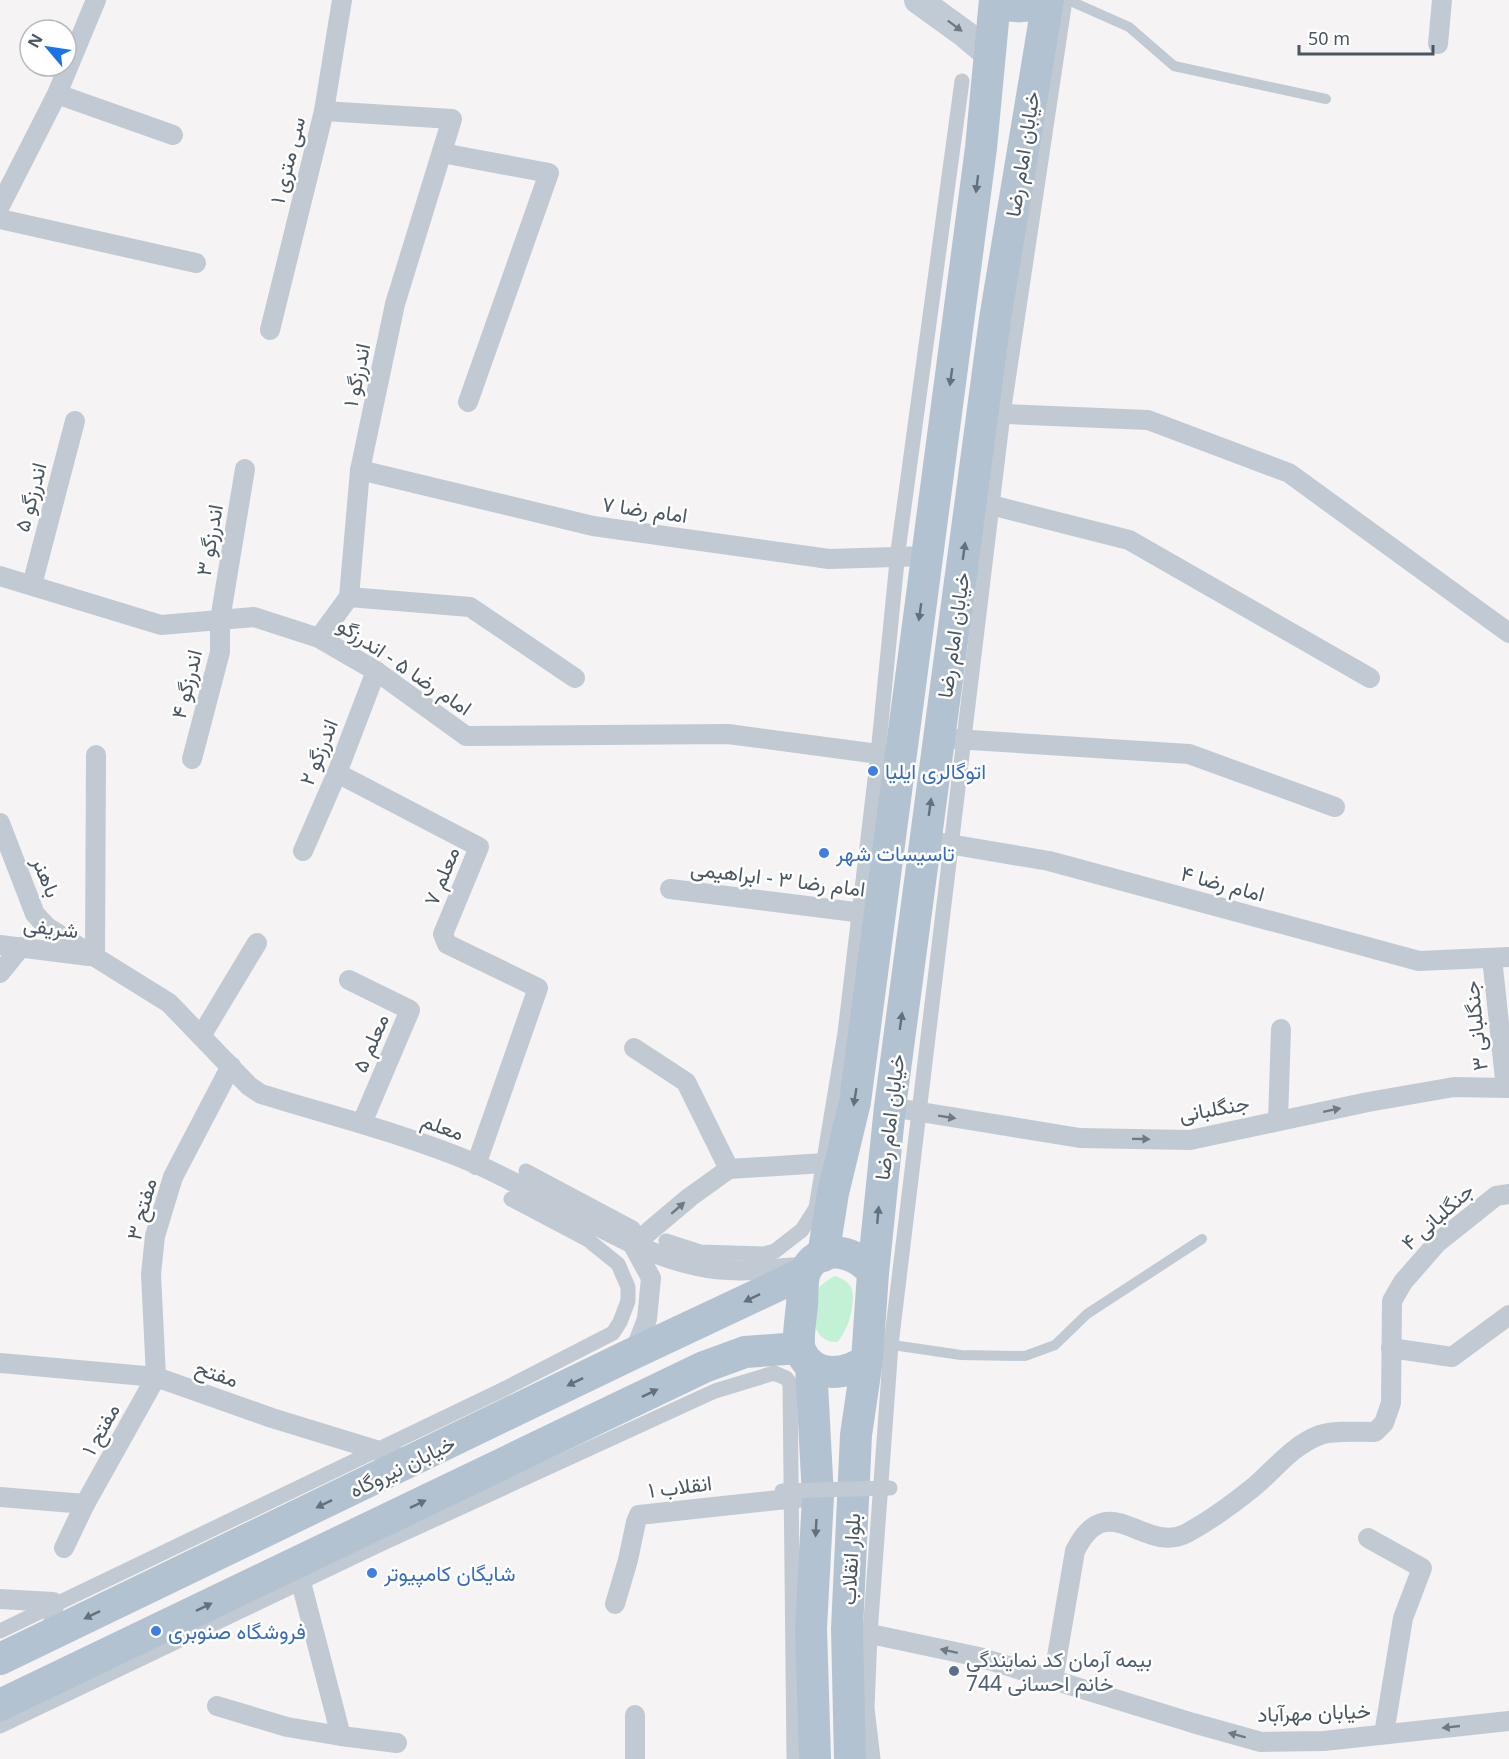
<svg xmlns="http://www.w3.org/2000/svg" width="1509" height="1759" font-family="'Noto Sans',Vazirmatn,sans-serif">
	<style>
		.green { fill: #c3f1d5 }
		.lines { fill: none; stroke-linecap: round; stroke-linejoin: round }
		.service { stroke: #c1cad2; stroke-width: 10 }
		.pedestrian { stroke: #c1cad2; stroke-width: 15 }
		.minor { stroke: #c1cad2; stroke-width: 20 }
		.secondary { stroke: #c1cbd6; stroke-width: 28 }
		.primary { stroke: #b3c2d1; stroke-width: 32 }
		.pedestrian-bridge { stroke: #c1cad2; stroke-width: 15 }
		.oneway { fill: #6e7984 }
		.oneway2 { fill: #64717d }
		.oneway3 { fill: #6e7983 }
		.shop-dot { fill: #3f7fe0; stroke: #fff; stroke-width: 2 }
		.service-dot { fill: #5c6f8a; stroke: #fff; stroke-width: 2 }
		.labels { text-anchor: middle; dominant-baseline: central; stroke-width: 5; stroke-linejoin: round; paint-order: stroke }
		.street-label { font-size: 21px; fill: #4a5661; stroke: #fff }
		.shop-label { font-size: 21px; fill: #366cbe; stroke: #fff; text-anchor: start }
		.service-label { font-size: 21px; fill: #4e5e75; stroke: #fff; text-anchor: start }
	</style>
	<rect width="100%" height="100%" fill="#f5f3f3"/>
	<!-- green -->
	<path class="green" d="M 835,1276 C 841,1278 847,1281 851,1287 C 857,1300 848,1332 837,1342 C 813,1343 810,1314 815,1295 C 818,1286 827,1280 835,1276 Z"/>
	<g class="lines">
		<!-- service -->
		<g class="service">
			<polyline points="1068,0 1129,27 1174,66 1326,99"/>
			<polyline points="886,1344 961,1355 1025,1356 1055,1345 1087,1314 1202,1239"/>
		</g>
		<!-- pedestrian -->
		<g class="pedestrian">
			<polyline points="526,1171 633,1228"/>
			<polyline points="666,1241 700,1252 764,1254 775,1251 802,1230 816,1208 845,1033 878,754 898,551 962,81"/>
			<polyline points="0,1631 502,1390 613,1333 620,1322 628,1301 628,1287 618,1264 587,1239 511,1199"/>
			<polyline points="0,1726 381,1544 715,1391 774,1373 786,1378 790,1383 794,1759"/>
			<polyline points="873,1759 867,1708 870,1634 891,1345 1003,414 1065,0"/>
		</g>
		<!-- minor -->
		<g class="minor">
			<polyline points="1438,44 1442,0"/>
			<polyline points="57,94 173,135"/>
			<polyline points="442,153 549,173 468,402"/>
			<polyline points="0,206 57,94 96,0"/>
			<polyline points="0,219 196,263"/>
			<polyline points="270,330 324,111 342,0"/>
			<polyline points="982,413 1148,420 1289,473 1509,633"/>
			<polyline points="360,470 593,526 829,559 928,556"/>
			<polyline points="971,500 1129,540 1370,678"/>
			<polyline points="0,576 161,625 254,617 319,638 376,671 466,736 728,734 901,757"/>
			<polyline points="32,585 75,421"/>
			<polyline points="349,597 470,607 575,678"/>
			<polyline points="319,638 349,597 360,470 395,304 452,119 324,111"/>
			<polyline points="939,738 1189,754 1335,807"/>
			<polyline points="192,759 220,652 220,620 245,469"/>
			<polyline points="337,773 479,847 443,934 447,944 538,988 476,1165"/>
			<path d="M 0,823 L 35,914 L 47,927 L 169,1003 L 249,1086 L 261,1094 C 332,1116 405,1134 474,1163 C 514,1181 553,1203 592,1223 C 626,1241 659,1258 697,1266 C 731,1274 767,1269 801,1267"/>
			<polyline points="925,840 1049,861 1419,961 1509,957"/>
			<polyline points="303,851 337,773 376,671"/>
			<polyline points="670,889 879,915"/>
			<polyline points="0,945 89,956"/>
			<polyline points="95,957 96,755"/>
			<polyline points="1492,958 1506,1088"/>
			<polyline points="0,973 21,947"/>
			<polyline points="349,980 410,1010 362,1123"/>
			<polyline points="201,1036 257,943"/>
			<polyline points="634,1048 686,1082 729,1169"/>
			<polyline points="890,1107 1080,1138 1190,1140 1368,1102 1454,1087 1509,1088"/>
			<polyline points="1278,1121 1281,1029"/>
			<polyline points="633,1245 690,1197 729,1169 840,1162"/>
			<polyline points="633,1245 651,1278 647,1319 634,1353"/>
			<polyline points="1391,1348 1452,1357 1509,1315"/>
			<polyline points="0,1363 156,1377 272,1418 412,1461"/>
			<polyline points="0,1497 85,1504"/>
			<polyline points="1368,1538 1422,1568 1403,1618 1384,1734"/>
			<polyline points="64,1548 85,1504 156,1377 151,1274 155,1236 173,1177 231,1066"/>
			<polyline points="296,1563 341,1736"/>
			<polyline points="0,1599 53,1602 54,1634"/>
			<polyline points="615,1604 628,1560 636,1522 639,1515 806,1497"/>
			<polyline points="847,1629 979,1657 1193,1723 1261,1742 1324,1741 1509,1721"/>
			<path d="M 1053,1680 L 1075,1551 C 1108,1484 1144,1556 1187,1533 C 1211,1520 1234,1503 1255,1486 C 1276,1468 1293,1445 1320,1435 C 1334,1430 1360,1432 1375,1432 L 1384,1423 L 1391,1403 L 1392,1301 L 1403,1282 L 1437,1243 L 1496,1196 L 1509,1194"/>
			<polyline points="217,1706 287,1727 341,1736 397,1743"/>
			<polyline points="635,1715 635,1759"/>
		</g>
		<!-- secondary -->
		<polyline class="secondary" points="918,0 965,34 990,55"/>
		<!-- primary -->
		<g class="primary">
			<path d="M 999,0 C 1012,9 1027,8 1040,0"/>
			<polyline points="823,1256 833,1193 855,1102 981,148 995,0"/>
			<polyline points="873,1273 890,1107 995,319 1048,0"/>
			<polyline points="811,1365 818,1497 811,1628 815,1759"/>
			<polyline points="0,1659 634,1353 804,1273"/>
			<polyline points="0,1705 704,1367 745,1352 799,1348"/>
			<path d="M 850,1759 L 847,1629 L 856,1435 L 867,1360 L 873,1273 C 858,1252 823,1242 807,1268 C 801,1277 803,1294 802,1305 C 801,1316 797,1341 800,1350 C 812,1380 846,1375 867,1360"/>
		</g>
		<!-- pedestrian-bridge -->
		<polyline class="pedestrian-bridge" points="782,1491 890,1488"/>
	</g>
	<!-- one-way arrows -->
	<defs><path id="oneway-solid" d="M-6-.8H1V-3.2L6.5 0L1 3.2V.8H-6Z" transform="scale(1.5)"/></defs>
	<use class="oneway" href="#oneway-solid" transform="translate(955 26) rotate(37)"/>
	<g class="oneway2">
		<use href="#oneway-solid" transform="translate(977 184) rotate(97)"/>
		<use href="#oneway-solid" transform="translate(951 377) rotate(98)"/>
		<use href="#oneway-solid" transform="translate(964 551) rotate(-82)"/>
		<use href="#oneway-solid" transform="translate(920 612) rotate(98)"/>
		<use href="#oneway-solid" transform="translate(930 807) rotate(-82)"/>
		<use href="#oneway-solid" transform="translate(901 1021) rotate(-82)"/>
		<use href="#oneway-solid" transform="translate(855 1097) rotate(99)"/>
		<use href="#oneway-solid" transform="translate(878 1215) rotate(-85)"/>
		<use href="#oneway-solid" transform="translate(752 1298) rotate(154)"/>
		<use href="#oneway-solid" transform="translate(575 1382) rotate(154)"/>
		<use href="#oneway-solid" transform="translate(650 1393) rotate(-26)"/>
		<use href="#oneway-solid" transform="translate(324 1504) rotate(154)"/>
		<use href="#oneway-solid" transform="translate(418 1504) rotate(-26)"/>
		<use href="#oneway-solid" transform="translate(816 1528) rotate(93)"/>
		<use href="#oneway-solid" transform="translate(204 1607) rotate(-26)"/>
		<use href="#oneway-solid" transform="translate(92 1615) rotate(154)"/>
	</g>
	<g class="oneway3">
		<use href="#oneway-solid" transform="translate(1332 1110) rotate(-12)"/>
		<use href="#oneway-solid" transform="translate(947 1117) rotate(9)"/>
		<use href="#oneway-solid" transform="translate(1141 1139) rotate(1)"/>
		<use href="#oneway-solid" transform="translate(678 1208) rotate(-41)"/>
		<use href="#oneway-solid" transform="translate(949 1651) rotate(-168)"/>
		<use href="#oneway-solid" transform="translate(1451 1727) rotate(174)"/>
		<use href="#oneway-solid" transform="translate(1237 1735) rotate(-165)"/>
	</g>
	<!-- markers -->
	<g class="shop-dot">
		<circle cx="873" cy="771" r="6"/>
		<circle cx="824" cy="853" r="6"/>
		<circle cx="372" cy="1573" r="6"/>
		<circle cx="156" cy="1631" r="6"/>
	</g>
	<circle class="service-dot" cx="954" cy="1671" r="6"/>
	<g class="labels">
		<!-- street labels -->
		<g class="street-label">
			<text transform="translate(1022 154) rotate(-81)">خیابان امام رضا</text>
			<text transform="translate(287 160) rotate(-76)">سی متری ۱</text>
			<text transform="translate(356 375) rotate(-78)">اندرزگو ۱</text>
			<text transform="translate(30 497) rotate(-75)">اندرزگو ۵</text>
			<text transform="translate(645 509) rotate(8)">امام رضا ۷</text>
			<text transform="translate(209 540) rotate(-80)">اندرزگو ۳</text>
			<text transform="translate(953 635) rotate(-82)">خیابان امام رضا</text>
			<text transform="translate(405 666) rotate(34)">امام رضا ۵ - اندرزگو</text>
			<text transform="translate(186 684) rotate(-76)">اندرزگو ۴</text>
			<text transform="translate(318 752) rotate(-68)">اندرزگو ۲</text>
			<text transform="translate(441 876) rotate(-68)">معلم ۷</text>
			<text transform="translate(47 877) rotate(68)">باهنر</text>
			<text transform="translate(778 878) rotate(7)">امام رضا ۳ - ابراهیمی</text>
			<text transform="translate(1223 883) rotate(15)">امام رضا ۴</text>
			<text transform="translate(51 927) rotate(7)">شریفی</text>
			<text transform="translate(1475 1026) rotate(-96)">جنگلبانی ۳</text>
			<text transform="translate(370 1043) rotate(-67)">معلم ۵</text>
			<text transform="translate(1214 1108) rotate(-10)">جنگلبانی</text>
			<text transform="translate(889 1117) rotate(-83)">خیابان امام رضا</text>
			<text transform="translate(443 1126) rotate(20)">معلم</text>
			<text transform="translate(141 1209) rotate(-75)">مفتح ۳</text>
			<text transform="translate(1437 1216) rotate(-42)">جنگلبانی ۴</text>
			<text transform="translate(217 1373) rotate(19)">مفتح</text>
			<text transform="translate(100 1429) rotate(-61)">مفتح ۱</text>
			<text transform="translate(402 1466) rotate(-26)">خیابان نیروگاه</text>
			<text transform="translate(680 1486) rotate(-7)">انقلاب ۱</text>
			<text transform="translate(850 1559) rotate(-87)">بلوار انقلاب</text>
			<text transform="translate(1314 1712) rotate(-2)">خیابان مهرآباد</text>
		</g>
		<!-- shop labels -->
		<g class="shop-label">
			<text x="885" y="771">اتوگالری ایلیا</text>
			<text x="836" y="853">تاسیسات شهر</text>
			<text x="384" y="1573">شایگان کامپیوتر</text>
			<text x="168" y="1631">فروشگاه صنوبری</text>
		</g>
		<!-- service labels -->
		<g class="service-label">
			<text x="966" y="1659">بیمه آرمان کد نمایندگی<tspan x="966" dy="24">744 خانم احسانی</tspan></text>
		</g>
	</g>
	<!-- north arrow -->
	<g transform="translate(48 48) rotate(299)"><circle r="28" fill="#ffffff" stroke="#b7bbc0" stroke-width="1.5"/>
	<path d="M0-4.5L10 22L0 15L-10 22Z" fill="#1a73e8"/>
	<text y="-9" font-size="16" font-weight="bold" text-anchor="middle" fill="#4a5661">N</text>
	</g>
	<!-- scale -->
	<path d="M1299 45v9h134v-9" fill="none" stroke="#4a5661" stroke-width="3"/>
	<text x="1308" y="45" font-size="18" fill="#4a5661" stroke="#ffffff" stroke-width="4.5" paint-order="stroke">50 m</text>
</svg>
